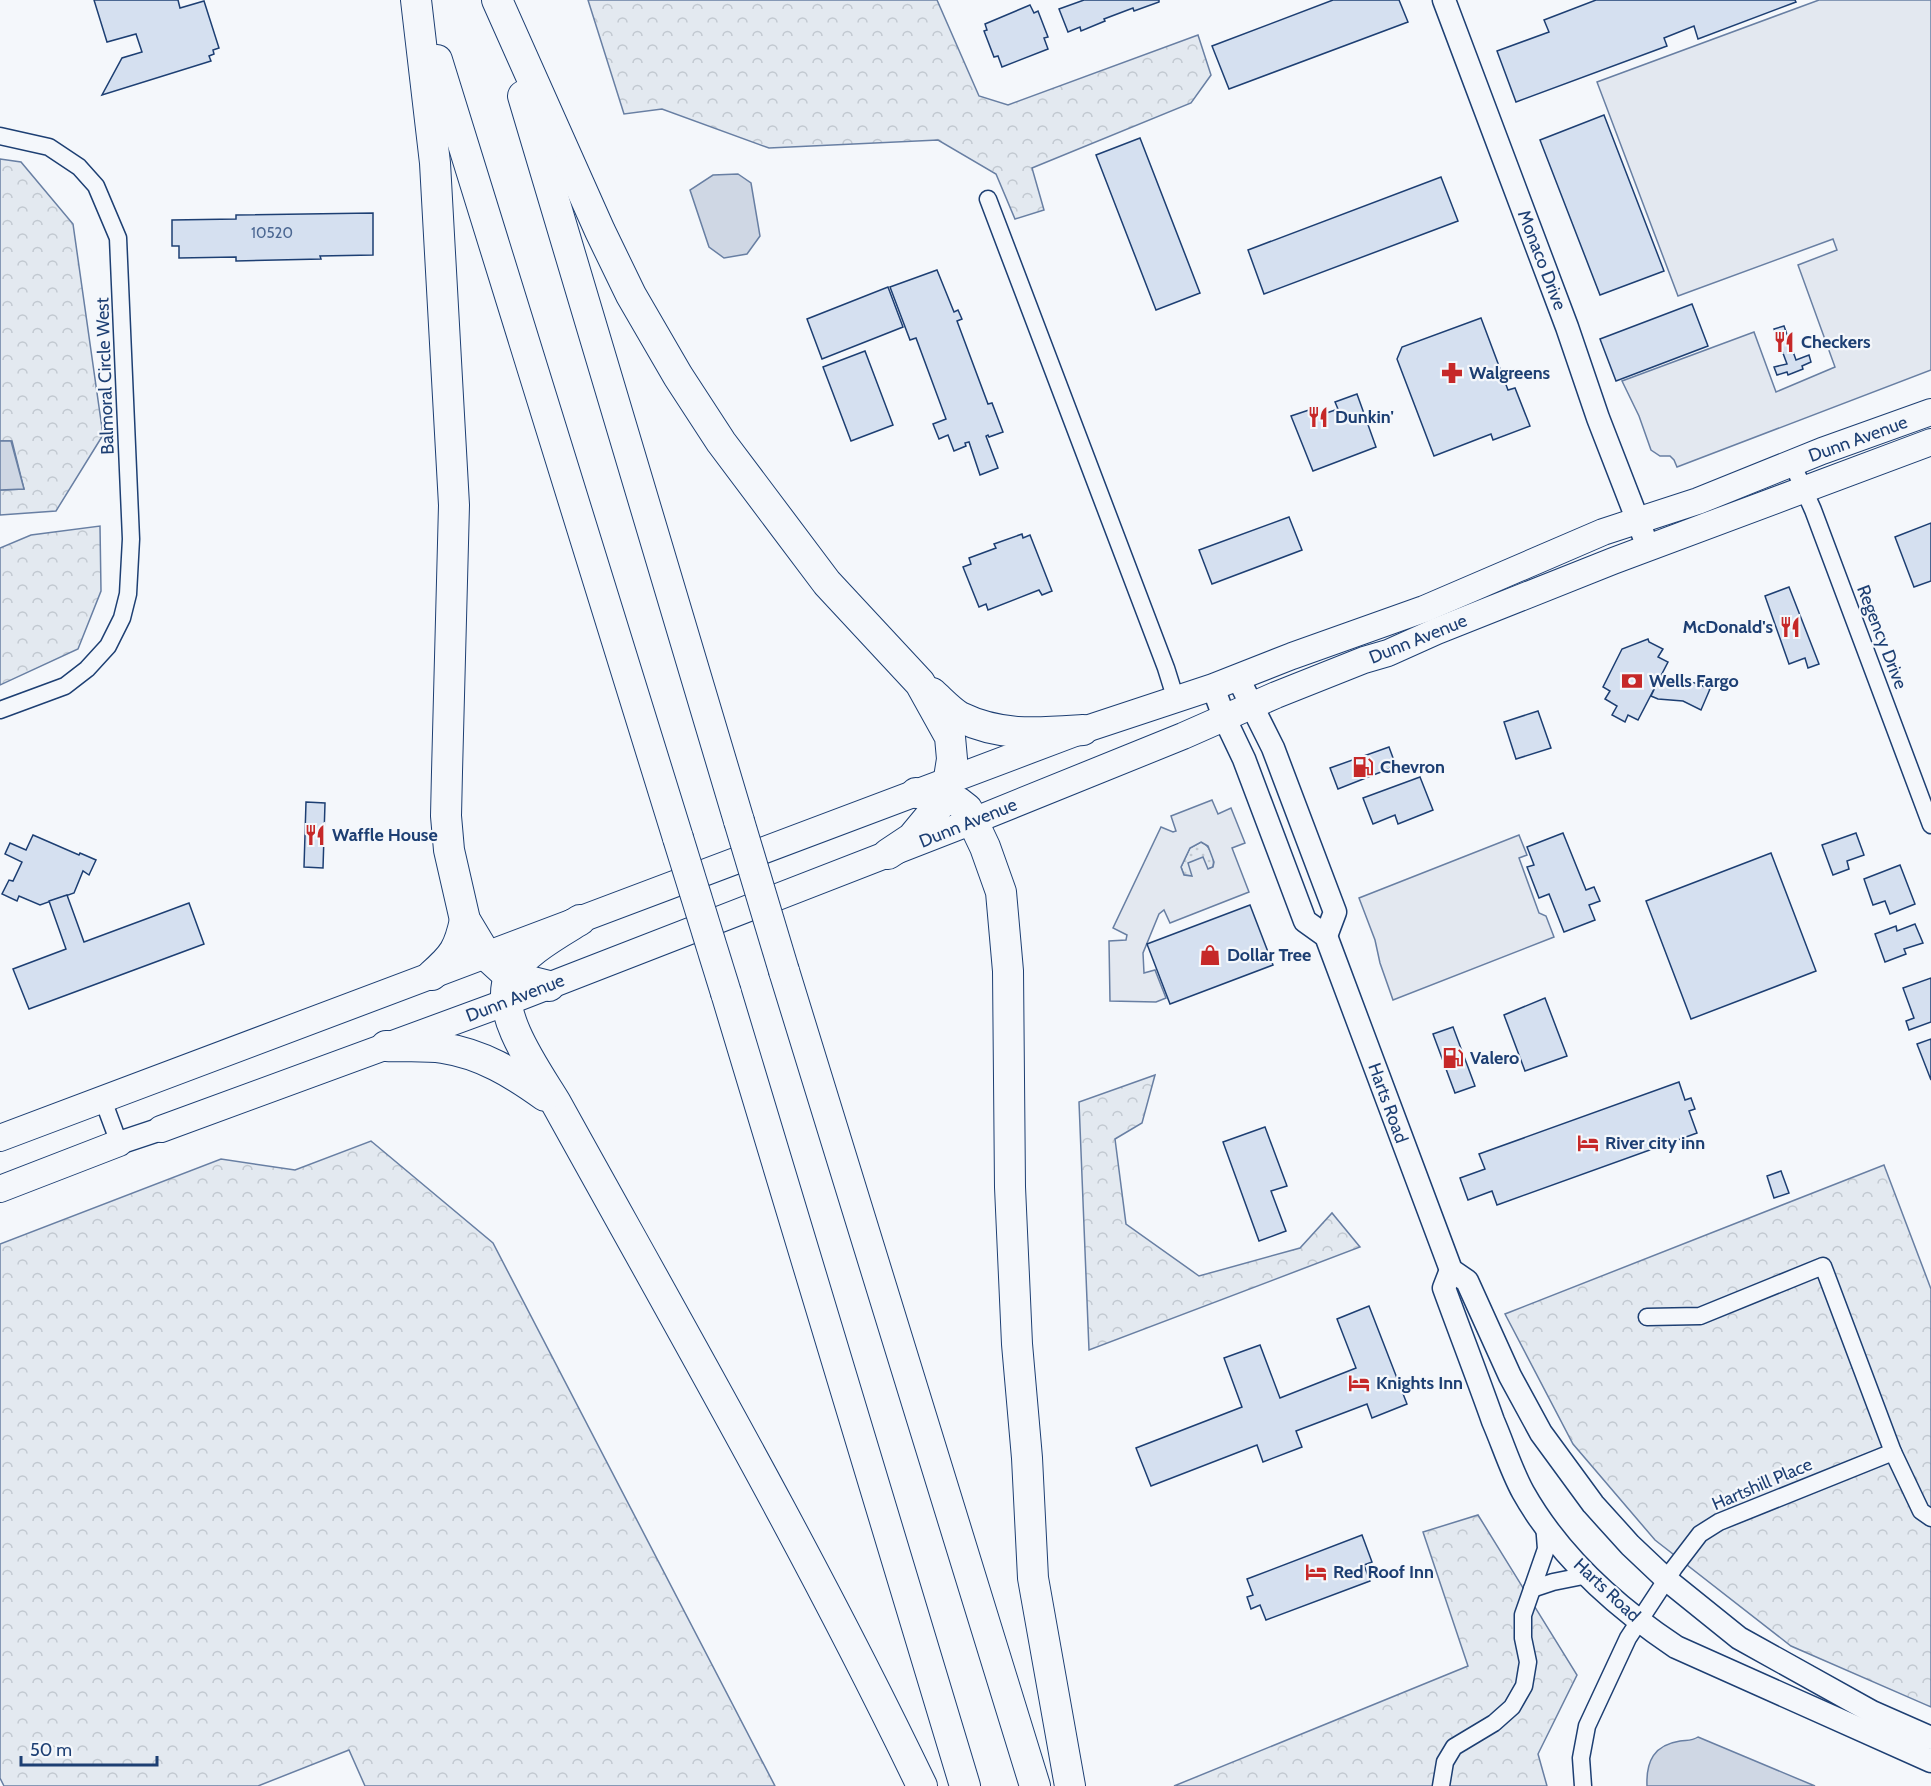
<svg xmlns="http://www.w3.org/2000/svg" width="1931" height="1786" font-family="Cabin,sans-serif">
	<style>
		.grass { fill: url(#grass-dots); stroke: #687fa3; stroke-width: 1.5 }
		.forest { fill: url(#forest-crowns); stroke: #687fa3; stroke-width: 1.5 }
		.parking { fill: #e3e8f0; stroke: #687fa3; stroke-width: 1.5; fill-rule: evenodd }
		.water { fill: #cfd7e4; stroke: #687fa3; stroke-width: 1.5 }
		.building { fill: #d5e0f0; stroke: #1d3f73; stroke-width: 1.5 }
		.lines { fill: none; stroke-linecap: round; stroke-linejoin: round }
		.street-casing { stroke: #1d3f73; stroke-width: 19 }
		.secondary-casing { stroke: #1d3f73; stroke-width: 25 }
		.primary-casing { stroke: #1d3f73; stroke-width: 28 }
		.highway-casing { stroke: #1d3f73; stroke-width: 32 }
		.street { stroke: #f4f7fb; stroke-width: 16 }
		.secondary { stroke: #f4f7fb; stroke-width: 22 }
		.primary { stroke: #f4f7fb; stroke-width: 26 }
		.highway { stroke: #f4f7fb; stroke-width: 30 }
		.highway-bridge-casing { stroke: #1d3f73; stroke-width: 32; stroke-linecap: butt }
		.highway-bridge { stroke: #f4f7fb; stroke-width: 30 }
		.labels { text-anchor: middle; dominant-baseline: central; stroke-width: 4.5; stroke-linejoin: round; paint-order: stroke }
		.number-label { font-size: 15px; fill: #4b6792 }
		.street-label { font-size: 18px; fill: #1d3f73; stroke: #f4f7fb }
		.poi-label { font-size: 18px; font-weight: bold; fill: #1d3f73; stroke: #f4f7fb; text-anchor: start }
	</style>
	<defs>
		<pattern id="grass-dots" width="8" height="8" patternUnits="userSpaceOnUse" patternTransform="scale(1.5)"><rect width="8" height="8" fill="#e3e9f0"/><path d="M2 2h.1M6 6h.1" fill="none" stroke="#c2c9d1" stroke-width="1.8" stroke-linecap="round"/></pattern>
		<pattern id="forest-crowns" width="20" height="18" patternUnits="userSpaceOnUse" patternTransform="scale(1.5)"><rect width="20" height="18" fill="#e3e9f0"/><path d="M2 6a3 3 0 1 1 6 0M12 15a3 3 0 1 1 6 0" fill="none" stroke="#c2c9d1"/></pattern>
	</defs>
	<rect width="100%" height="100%" fill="#f4f7fb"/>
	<!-- grass -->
	<path class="grass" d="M 1201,842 C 1210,845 1215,858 1213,867 L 1192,876 L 1184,875 L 1181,867 L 1190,848 Z"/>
	<!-- forest -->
	<g class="forest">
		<polygon points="588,0 937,0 979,96 1008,105 1198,35 1211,75 1191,103 1032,168 1044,210 1015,219 996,174 938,140 769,148 662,109 624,114"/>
		<polygon points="0,159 21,162 73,224 103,435 56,511 0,515 0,490 24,489 12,441 0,441"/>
		<polygon points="100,526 101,591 78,649 0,685 0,548 31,535"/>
		<polygon points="1155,1075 1142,1123 1115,1139 1126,1224 1199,1276 1300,1248 1332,1213 1360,1247 1089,1350 1079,1102"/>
		<polygon points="371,1141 493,1243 775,1786 365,1786 349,1750 258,1786 4,1786 0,1778 0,1244 221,1159 295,1170"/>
		<polygon points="1884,1165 1931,1289 1931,1707 1791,1646 1655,1540 1573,1444 1505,1314"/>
		<polygon points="1478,1515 1577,1675 1538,1754 1547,1786 1174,1786 1468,1666 1423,1532"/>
	</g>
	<!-- parking -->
	<g class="parking">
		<polygon points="1819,0 1931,0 1931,370 1677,467 1674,460 1670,456 1660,456 1651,450 1639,416 1622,381 1754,332 1776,392 1835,367 1798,265 1837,250 1833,239 1678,296 1597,82"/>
		<path d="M 1212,800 L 1218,814 L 1231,808 L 1245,843 L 1232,848 L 1249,892 L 1170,923 L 1164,910 L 1159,914 L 1143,953 L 1144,973 L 1155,970 L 1166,998 L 1156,1002 L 1110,1001 L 1109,941 L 1126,940 L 1127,935 L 1113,928 L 1161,827 L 1173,832 L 1176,831 L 1171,816 ZM 1201,842 L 1208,846 L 1214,862 L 1213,867 L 1208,869 L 1203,857 L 1188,863 L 1192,876 L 1184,875 L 1181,867 L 1190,848 Z"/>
		<polygon points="1519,835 1527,855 1519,858 1539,913 1546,916 1554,937 1393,1000 1380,963 1375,940 1359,898"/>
	</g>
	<!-- water -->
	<g class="water">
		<polygon points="738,174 751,183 760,236 747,254 724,258 709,247 690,190 713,175"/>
		<polygon points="0,441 11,441 24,489 0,490"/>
		<path d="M 1698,1737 L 1815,1786 L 1647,1786 C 1646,1761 1654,1745 1680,1741 C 1687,1740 1692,1741 1698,1737 Z"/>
	</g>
	<!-- building -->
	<g class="building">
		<polygon points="94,0 178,0 180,8 204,1 219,48 213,50 214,54 209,56 211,61 102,95 122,58 142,52 136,34 107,42"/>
		<polygon points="1084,0 1159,0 1159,2 1134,11 1133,8 1104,19 1105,21 1081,31 1080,27 1068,32 1059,9"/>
		<polygon points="1333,0 1399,0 1408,22 1229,89 1212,46"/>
		<polygon points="1596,0 1795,0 1796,2 1698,39 1694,26 1664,38 1667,46 1516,102 1497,51 1549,32 1544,20"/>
		<polygon points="1030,5 1034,13 1038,11 1048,37 1044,38 1048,49 1002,67 998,56 994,57 984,31 987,30 985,24"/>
		<polygon points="1604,115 1664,271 1600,295 1540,140"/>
		<polygon points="1140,138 1200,293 1156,310 1096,155"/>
		<polygon points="1441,177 1458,221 1264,294 1248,250"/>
		<polygon points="373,213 373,255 320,256 321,259 236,261 236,257 179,258 179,246 172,246 172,220 236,219 236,215"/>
		<polygon points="937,270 954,312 958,310 962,319 957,321 988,404 992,403 1003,432 989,437 988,435 986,436 998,468 980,475 969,442 965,443 966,446 954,451 948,435 939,439 933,424 946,419 916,338 910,340 890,287"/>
		<polygon points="888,287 903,327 822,359 807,319"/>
		<polygon points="1692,304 1708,346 1616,381 1600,339"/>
		<polygon points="1481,318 1508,390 1515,388 1530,426 1493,440 1491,434 1434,456 1397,359 1402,347"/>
		<polygon points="1784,326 1796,360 1809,355 1811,362 1802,366 1803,369 1788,375 1787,372 1777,375 1774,367 1787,364 1774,329"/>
		<polygon points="865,351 893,425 851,441 823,367"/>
		<polygon points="1357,394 1376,447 1313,471 1291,416 1312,409 1315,417 1338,409 1335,402"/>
		<polygon points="1289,517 1302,550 1212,584 1199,550"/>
		<polygon points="1931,523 1931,581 1914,587 1895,537"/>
		<polygon points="1022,534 1023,538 1030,535 1052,591 1042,595 1039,590 988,610 986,604 979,607 963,567 971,564 969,558 996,548 994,544"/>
		<polygon points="1789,587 1819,664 1808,668 1805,658 1789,664 1765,596"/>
		<polygon points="1648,639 1649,642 1663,649 1658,657 1668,662 1638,720 1628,715 1625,722 1612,715 1617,706 1605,699 1610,691 1603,687 1622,649"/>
		<polygon points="1661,675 1669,680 1695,683 1710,689 1701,710 1683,701 1658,699 1651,696"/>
		<polygon points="1538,711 1551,748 1516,759 1504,722"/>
		<polygon points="1389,747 1396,766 1338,789 1330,768"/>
		<polygon points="1420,777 1433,810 1398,824 1395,815 1373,824 1363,798"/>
		<polygon points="306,802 325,803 323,868 304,867"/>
		<polygon points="1563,833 1586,890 1594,887 1600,901 1589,905 1595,920 1564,932 1549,894 1539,898 1527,867 1534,865 1527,847"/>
		<polygon points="1856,833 1864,855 1847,861 1849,869 1833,875 1822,845"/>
		<polygon points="33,835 79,855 80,853 96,860 89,875 83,871 74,893 40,905 19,896 17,901 2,894 9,880 13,881 22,862 5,854 10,843 26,850"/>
		<polygon points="1771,853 1816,971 1691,1019 1646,901"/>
		<polygon points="1900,865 1915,904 1890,914 1885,901 1873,905 1864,879"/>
		<polygon points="67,895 84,942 189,903 204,944 29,1009 13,969 66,949 49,901"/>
		<polygon points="1250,905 1273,965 1170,1004 1147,944"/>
		<polygon points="1915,924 1923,943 1904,949 1906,954 1885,962 1875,934 1896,926 1897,931"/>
		<polygon points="1931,978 1931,1022 1909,1030 1906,1021 1914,1018 1903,988"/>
		<polygon points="1545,998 1567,1056 1525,1071 1504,1015"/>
		<polygon points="1453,1027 1475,1086 1455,1093 1433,1034"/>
		<polygon points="1931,1039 1931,1080 1917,1044"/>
		<polygon points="1679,1082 1685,1100 1691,1098 1695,1109 1689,1111 1697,1133 1497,1205 1492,1191 1468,1200 1460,1178 1485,1169 1479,1154"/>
		<polygon points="1265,1127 1287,1186 1271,1191 1286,1231 1259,1241 1223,1142"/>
		<polygon points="1781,1171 1789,1193 1774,1198 1767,1176"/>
		<polygon points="1369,1306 1407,1404 1372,1418 1367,1404 1296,1431 1302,1447 1263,1462 1257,1445 1151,1486 1136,1448 1242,1407 1224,1358 1260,1345 1280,1398 1356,1368 1337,1319"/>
		<polygon points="1362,1535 1372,1562 1364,1565 1370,1581 1266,1620 1260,1605 1251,1609 1247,1597 1253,1595 1247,1579"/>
	</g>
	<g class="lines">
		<defs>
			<g id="street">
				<polyline points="0,136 49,147 79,167 96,186 118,238 131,539 128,594 122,618 108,646 87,669 65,686 0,710"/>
				<polyline points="988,199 1166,668 1176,700"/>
				<polyline points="1792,463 1813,510 1931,825"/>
				<polyline points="103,1100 119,1143"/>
				<polyline points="1647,1317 1700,1316 1823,1266 1893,1452 1921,1511 1931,1518"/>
				<polyline points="1532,1589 1553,1582 1588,1575"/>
				<polyline points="1441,1786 1445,1762 1454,1747 1494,1723 1512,1707 1524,1686 1528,1662 1523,1638 1523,1615 1546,1549 1544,1523"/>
				<polyline points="1583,1786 1581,1758 1587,1726 1628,1638 1674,1568 1700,1534 1719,1522 1893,1452"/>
			</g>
			<g id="secondary">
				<polyline points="1444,0 1567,327 1598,418 1648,547"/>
				<polyline points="1238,678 1273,748 1335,912 1326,936"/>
				<polyline points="1213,687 1224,717 1244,759 1305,921 1326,936 1451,1270 1467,1281 1510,1376 1541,1433 1593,1504 1630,1545 1667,1580 1739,1638 1872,1712 1931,1738"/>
				<polyline points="119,1143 161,1129"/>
				<path d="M 1451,1270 L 1444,1288 C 1460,1332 1477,1376 1493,1421 C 1503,1444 1511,1470 1523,1492 C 1559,1556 1616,1607 1676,1647 L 1931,1761"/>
			</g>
			<g id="primary">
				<polyline points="161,1129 507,1002 973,821 1183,736 1276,695 1364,660 1388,653 1437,631 1613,561 1931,442"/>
				<polyline points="0,1138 1083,730 1213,687 1292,656 1424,609 1603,532 1698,501 1822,451 1931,412"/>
				<polyline points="0,1189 119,1143"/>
			</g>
			<g id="highway">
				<polyline points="416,0 435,163 454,505 447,772 446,816 449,850 465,920 486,955 509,976 549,986"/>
				<polyline points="497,0 600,231 631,295 678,376 721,442 827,583 920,683 950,737 952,759 946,797 912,838 888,854"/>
				<polyline points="437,60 678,838"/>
				<polyline points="523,96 739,821"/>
				<path d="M 932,693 C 941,701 950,711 960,717 C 1001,737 1039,733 1083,730"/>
				<polyline points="916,793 946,797 958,802 967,809 985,847 1001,892 1008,971 1010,1187 1017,1344 1027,1458 1033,1578 1070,1786"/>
				<path d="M 580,920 C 559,933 519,955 509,978 C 494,1013 538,1073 556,1103 C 681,1329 810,1553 922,1786"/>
				<polyline points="784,971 1035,1786"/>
				<path d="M 432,975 C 454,956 459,948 465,920"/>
				<polyline points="726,993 965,1786"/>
				<path d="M 386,1046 C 405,1047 425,1045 443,1048 C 482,1054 513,1073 545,1096"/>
			</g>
		</defs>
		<!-- street casing -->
		<use href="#street" class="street-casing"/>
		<!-- secondary casing -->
		<use href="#secondary" class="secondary-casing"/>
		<!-- primary casing -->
		<use href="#primary" class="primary-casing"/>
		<!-- highway casing -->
		<use href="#highway" class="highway-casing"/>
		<!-- street -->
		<use href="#street" class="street"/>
		<!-- secondary -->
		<use href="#secondary" class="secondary"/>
		<!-- primary -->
		<use href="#primary" class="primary"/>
		<!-- highway -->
		<use href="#highway" class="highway"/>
		<defs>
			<g id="highway-bridge">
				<polyline points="739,821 784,971"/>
				<polyline points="678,838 726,993"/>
			</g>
		</defs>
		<!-- highway-bridge casing -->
		<use href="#highway-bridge" class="highway-bridge-casing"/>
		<!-- highway-bridge -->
		<use href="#highway-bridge" class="highway-bridge"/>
	</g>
	<!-- icons -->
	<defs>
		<symbol id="restaurant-bare" viewBox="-9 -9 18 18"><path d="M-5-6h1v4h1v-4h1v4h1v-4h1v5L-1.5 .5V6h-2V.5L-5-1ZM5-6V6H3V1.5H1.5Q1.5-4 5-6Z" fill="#c62828" stroke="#f4f7fb" stroke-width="2.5" paint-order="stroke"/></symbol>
		<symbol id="pharmacy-bare" viewBox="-9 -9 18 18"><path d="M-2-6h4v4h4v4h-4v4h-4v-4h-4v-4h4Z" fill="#c62828" stroke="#f4f7fb" stroke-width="2.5" paint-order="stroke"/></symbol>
		<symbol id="bank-bare" viewBox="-9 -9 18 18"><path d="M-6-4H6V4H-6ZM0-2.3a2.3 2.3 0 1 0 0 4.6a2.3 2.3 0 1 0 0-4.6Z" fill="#c62828" stroke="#f4f7fb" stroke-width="2.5" paint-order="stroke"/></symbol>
		<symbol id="fuel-bare" viewBox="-9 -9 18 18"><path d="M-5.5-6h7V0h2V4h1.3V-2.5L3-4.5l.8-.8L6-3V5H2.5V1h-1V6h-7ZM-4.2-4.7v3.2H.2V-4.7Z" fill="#c62828" stroke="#f4f7fb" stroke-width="2.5" paint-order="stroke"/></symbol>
		<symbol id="shop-bare" viewBox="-9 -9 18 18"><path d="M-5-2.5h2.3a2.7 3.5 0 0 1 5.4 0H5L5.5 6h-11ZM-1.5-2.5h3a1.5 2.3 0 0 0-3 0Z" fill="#c62828" stroke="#f4f7fb" stroke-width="2.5" paint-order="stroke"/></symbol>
		<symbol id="hotel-bare" viewBox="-9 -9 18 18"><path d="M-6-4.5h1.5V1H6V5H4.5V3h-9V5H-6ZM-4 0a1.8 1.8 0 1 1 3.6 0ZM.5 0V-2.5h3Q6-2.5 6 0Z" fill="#c62828" stroke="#f4f7fb" stroke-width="2.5" paint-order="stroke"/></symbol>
	</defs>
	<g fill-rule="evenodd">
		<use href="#restaurant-bare" x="1769" y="327" width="30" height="30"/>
		<use href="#pharmacy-bare" x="1437" y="358" width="30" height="30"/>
		<use href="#restaurant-bare" x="1303" y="402" width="30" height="30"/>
		<use href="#restaurant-bare" x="1775" y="612" width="30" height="30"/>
		<use href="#bank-bare" x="1617" y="666" width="30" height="30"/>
		<use href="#fuel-bare" x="1348" y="752" width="30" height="30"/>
		<use href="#restaurant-bare" x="300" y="820" width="30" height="30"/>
		<use href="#shop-bare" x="1195" y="940" width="30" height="30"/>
		<use href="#fuel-bare" x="1438" y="1043" width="30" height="30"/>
		<use href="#hotel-bare" x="1573" y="1128" width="30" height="30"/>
		<use href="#hotel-bare" x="1344" y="1368" width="30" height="30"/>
		<use href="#hotel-bare" x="1301" y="1557" width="30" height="30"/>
	</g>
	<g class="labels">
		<!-- number labels -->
		<g class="number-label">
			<text x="272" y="233">10520</text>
		</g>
		<!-- street labels -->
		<g class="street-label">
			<text transform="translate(1542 260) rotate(69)">Monaco Drive</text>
			<text transform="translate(105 376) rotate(-92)">Balmoral Circle West</text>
			<text transform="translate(1858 439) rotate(-20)">Dunn Avenue</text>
			<text transform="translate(1882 637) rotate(69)">Regency Drive</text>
			<text transform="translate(1418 639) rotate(-22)">Dunn Avenue</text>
			<text transform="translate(968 823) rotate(-22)">Dunn Avenue</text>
			<text transform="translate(515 998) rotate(-21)">Dunn Avenue</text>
			<text transform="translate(1388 1103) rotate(70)">Harts Road</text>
			<text transform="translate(1762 1484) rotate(-23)">Hartshill Place</text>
			<text transform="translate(1607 1590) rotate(43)">Harts Road</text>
		</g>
		<!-- poi labels -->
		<g class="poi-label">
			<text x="1801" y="342">Checkers</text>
			<text x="1469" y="373">Walgreens</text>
			<text x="1335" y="417">Dunkin'</text>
			<text x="1773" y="627" text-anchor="end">McDonald's</text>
			<text x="1649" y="681">Wells Fargo</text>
			<text x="1380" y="767">Chevron</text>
			<text x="332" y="835">Waffle House</text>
			<text x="1227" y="955">Dollar Tree</text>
			<text x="1470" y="1058">Valero</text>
			<text x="1605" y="1143">River city inn</text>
			<text x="1376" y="1383">Knights Inn</text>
			<text x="1333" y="1572">Red Roof Inn</text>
		</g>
	</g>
	<!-- scale -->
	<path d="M21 1756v9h136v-9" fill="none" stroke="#1d3f73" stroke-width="3"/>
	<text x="30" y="1756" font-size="18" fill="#1d3f73" stroke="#f4f7fb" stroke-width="4.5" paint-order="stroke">50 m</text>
</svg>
